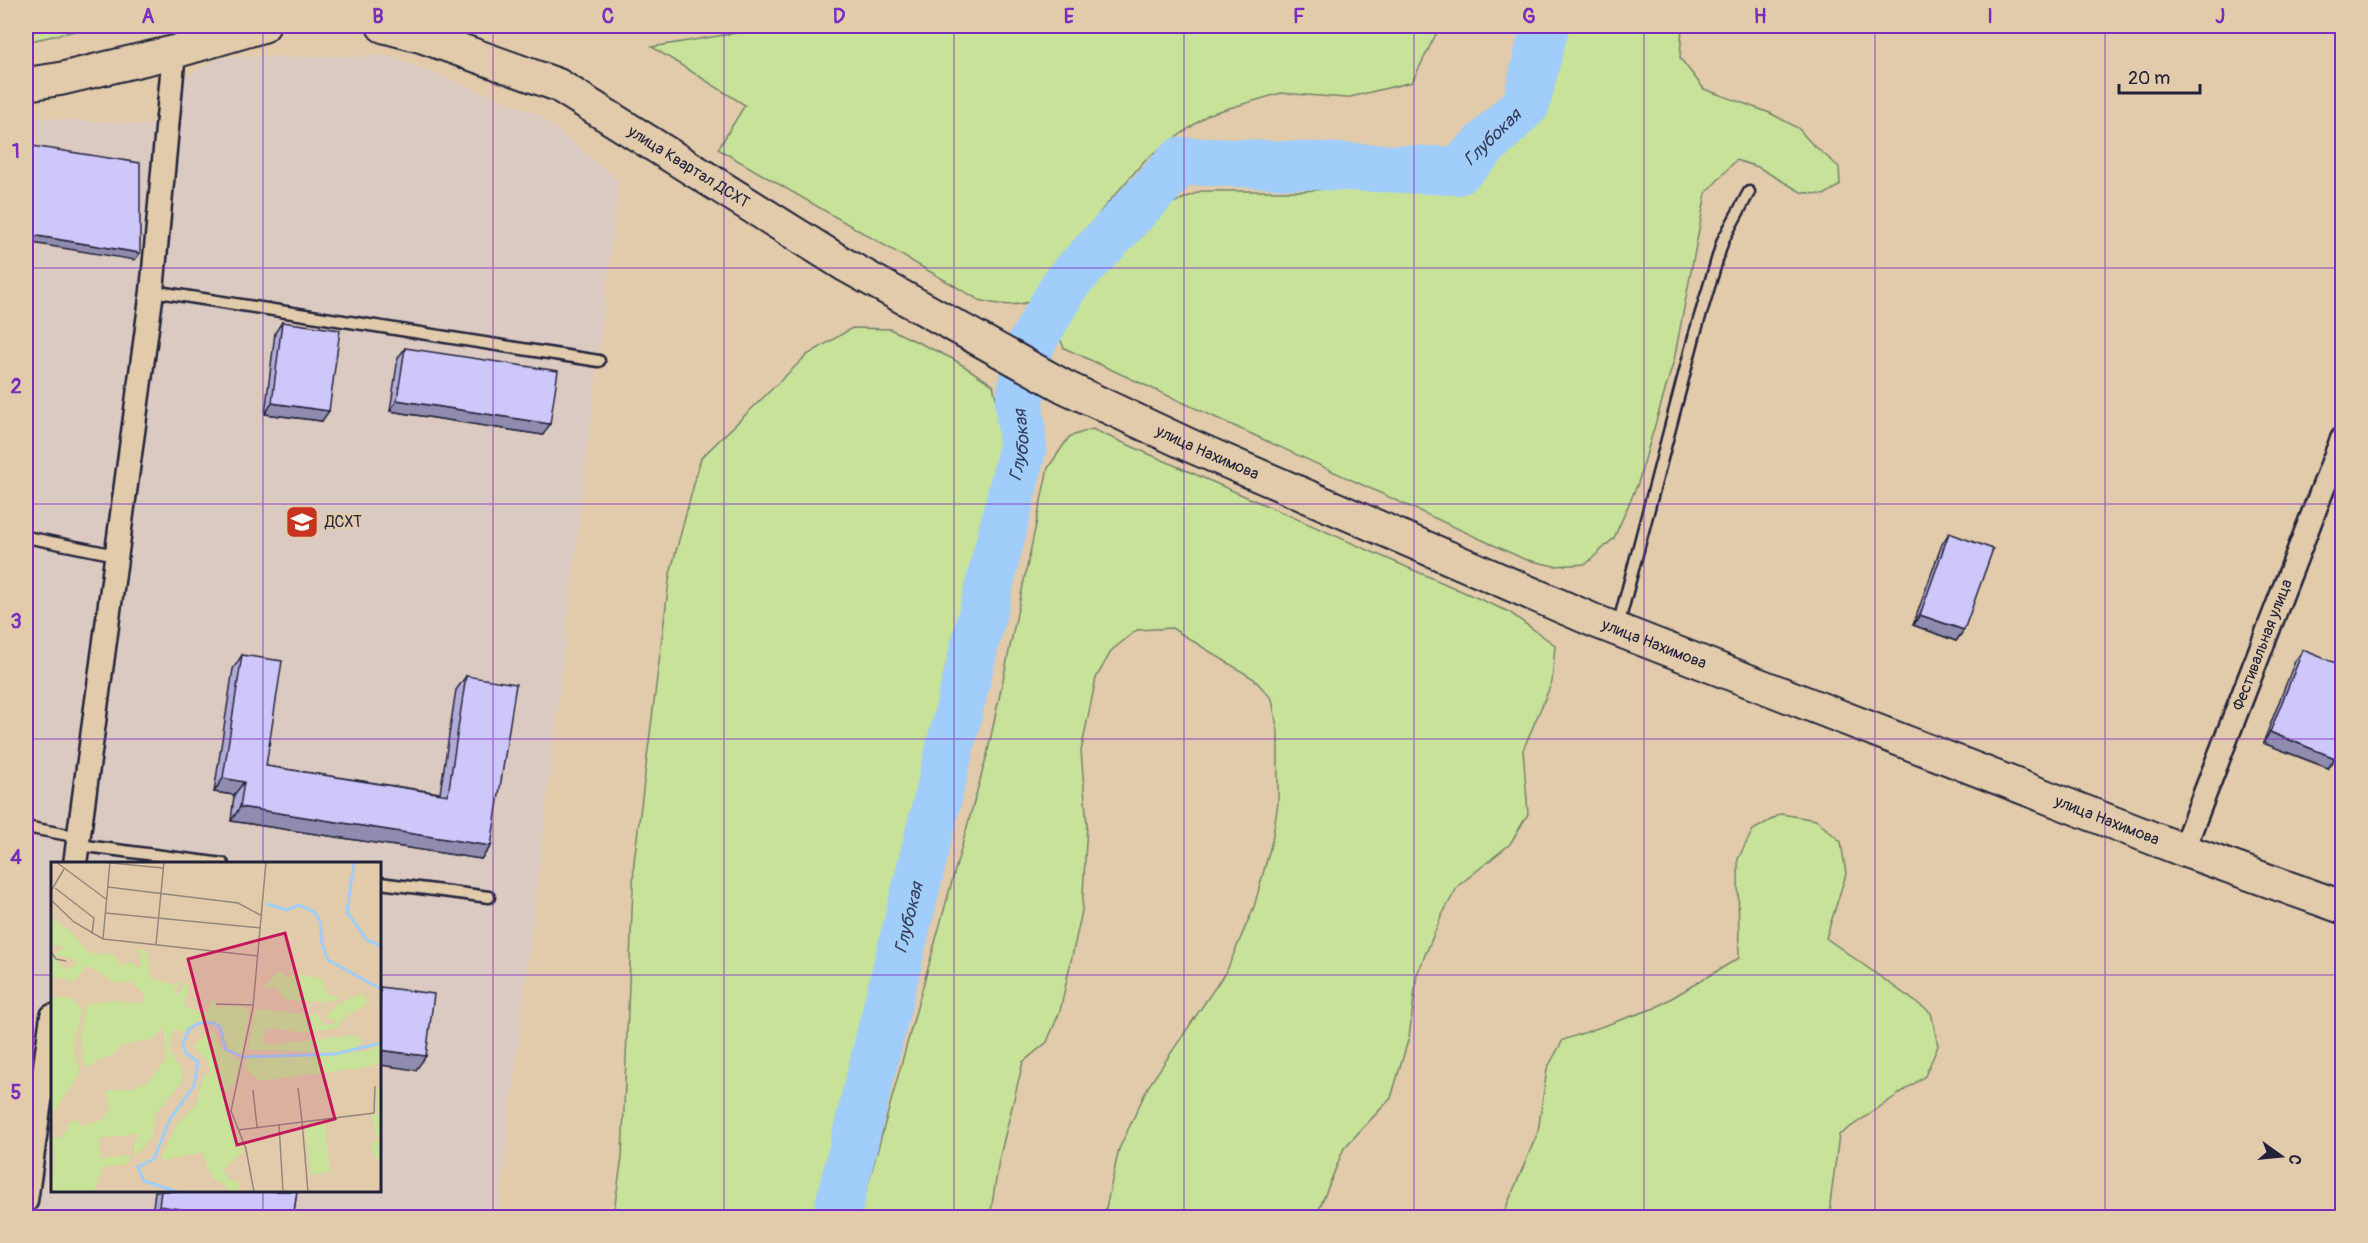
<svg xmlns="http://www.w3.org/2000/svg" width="2368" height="1243" font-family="Pangolin,sans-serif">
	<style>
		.built { fill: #dbcac2; fill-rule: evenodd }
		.green { fill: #c8e399; stroke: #75826a; stroke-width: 1.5 }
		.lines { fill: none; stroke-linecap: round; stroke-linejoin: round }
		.river { stroke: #a0cdfa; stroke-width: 48 }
		.lane-casing { stroke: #22223b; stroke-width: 15 }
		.street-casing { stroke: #22223b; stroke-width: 27 }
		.secondary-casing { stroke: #22223b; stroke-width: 36 }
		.lane { stroke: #e1cbaa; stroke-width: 10 }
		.street { stroke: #e1cbaa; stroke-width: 22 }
		.secondary { stroke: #e1cbaa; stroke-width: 32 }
		.wall { fill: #b1acd7; stroke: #22223b; stroke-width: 1.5 }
		.shaded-wall { fill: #908caf; stroke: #22223b; stroke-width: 1.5 }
		.building { fill: #cec8fa; stroke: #22223b; stroke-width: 1.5 }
		.grid { fill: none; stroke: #7b2cbf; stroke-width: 1.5; stroke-opacity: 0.55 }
		.labels { text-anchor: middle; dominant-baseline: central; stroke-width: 4.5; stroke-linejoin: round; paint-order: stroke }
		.street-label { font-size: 16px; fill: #22223b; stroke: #e1cbaa }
		.poi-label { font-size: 16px; fill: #22223b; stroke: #e1cbaa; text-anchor: start }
		.water-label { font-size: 18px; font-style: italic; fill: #353c58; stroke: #e1cbaa }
		.inset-river { fill: none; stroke: #a0cdfa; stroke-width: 3 }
		.inset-road { fill: none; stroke: #95877e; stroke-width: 1.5 }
		.view { fill: #c2185b; fill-opacity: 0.15; stroke: #c2185b; stroke-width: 3 }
		.inset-edge { fill: none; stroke: #22223b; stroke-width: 3 }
		.neatline { fill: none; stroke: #7b2cbf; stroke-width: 2 }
		.grid-label { font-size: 20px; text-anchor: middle; font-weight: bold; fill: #7b2cbf }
	</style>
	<rect width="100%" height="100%" fill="#e1cbaa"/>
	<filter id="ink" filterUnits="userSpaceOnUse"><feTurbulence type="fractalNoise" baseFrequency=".0167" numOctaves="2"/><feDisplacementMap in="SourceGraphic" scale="12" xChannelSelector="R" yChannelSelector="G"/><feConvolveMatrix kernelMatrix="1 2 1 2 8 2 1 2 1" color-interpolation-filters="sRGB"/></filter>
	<g filter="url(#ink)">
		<!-- built -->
		<path class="built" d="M 389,56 L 538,114 L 619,181 L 498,1217 L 26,1217 L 26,117 L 177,127 L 182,78 L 221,57 ZM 52,864 L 380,864 L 380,1190 L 52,1190 Z"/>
		<!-- green -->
		<g class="green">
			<polygon points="26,26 97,26 26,42"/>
			<path d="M 779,26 L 1440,26 L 1412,82 L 1346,98 L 1281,93 L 1209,114 L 1145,160 L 1101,211 L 1037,299 C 1016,308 1000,305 979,300 L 718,149 L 745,105 L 652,47 Z"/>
			<polygon points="1567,26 1682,26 1680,58 1704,89 1770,113 1798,128 1810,142 1839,167 1840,185 1824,195 1801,192 1758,167 1736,160 1706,193 1674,360 1638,483 1614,538 1586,564 1554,566 1524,559 1064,348 1058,334 1068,310 1112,254 1164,207 1201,191 1302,191 1467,178 1505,146 1553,86"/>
			<polygon points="852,328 890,329 953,359 993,385 1001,421 998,482 840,1136 818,1217 613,1217 622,1158 634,862 670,574 701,458 807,355"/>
			<polygon points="1092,429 1509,612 1555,645 1552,682 1523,750 1528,814 1510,844 1458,886 1442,915 1417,974 1409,1037 1391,1098 1344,1148 1316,1217 1104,1217 1119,1149 1148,1087 1227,970 1254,907 1272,841 1278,803 1278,732 1272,699 1254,679 1172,628 1137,630 1112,650 1096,678 1081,751 1087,825 1082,911 1060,1011 1047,1042 1023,1062 999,1160 990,1217 859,1217 987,755 1048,468 1069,437"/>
			<polygon points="1781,814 1816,820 1841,842 1846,874 1826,938 1931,1013 1938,1046 1925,1076 1839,1135 1830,1204 1832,1217 1502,1217 1538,1132 1547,1069 1563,1040 1655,1008 1739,958 1738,859 1753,830"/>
		</g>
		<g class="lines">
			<!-- river -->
			<path class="river" id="s1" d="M 836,1218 L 1023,446 L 1019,403 L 1029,348 L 1066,283 L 1181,161 L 1458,171 L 1526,104 L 1545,26"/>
			<defs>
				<g id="lane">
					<polyline points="152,291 599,361"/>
					<polyline points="26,537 116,555"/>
					<polyline points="1618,626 1695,333 1723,240 1749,192"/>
					<polyline points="26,827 79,837"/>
					<polyline points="78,845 223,864"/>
					<polyline points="380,883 489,897"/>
				</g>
				<g id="street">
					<path id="s2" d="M 2183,850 L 2342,439"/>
					<polyline points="75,864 152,291 174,52"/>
					<polyline points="26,1201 52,1016"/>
				</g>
				<g id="secondary">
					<path id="s3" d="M 383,26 L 421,36 L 558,85 L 845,265 L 1065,387 L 1191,446 L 1595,621 L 2183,850 L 2342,907"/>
					<polyline points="26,84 60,79 174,52 263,26"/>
				</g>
			</defs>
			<!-- lane casing -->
			<use href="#lane" class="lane-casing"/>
			<!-- street casing -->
			<use href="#street" class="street-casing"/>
			<!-- secondary casing -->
			<use href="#secondary" class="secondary-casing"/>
			<!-- lane -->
			<use href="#lane" class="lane"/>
			<!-- street -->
			<use href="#street" class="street"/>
			<!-- secondary -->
			<use href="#secondary" class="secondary"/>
		</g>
		<!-- wall -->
		<g class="wall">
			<polygon points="282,322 322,421 265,414 275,333"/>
			<polygon points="405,348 543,435 390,411 398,358"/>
			<polygon points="1949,533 1964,630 1956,641 1913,625 1942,544"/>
			<polygon points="2303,650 2328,768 2263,743 2295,661"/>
			<polygon points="242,655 266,766 440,793 456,690 466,676 491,846 481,859 231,821 234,795 214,792 233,669"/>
			<polygon points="155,1191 297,1191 293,1218 159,1218 152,1216"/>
		</g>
		<!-- shaded-wall -->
		<g class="shaded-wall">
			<polygon points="26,234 140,253 135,260 26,242"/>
			<polygon points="397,400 550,424 543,435 390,411"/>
			<polygon points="272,403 329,411 322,421 265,414"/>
			<polygon points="1920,615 1964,630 1956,641 1913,625"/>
			<polygon points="2270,732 2335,758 2328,768 2263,743"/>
			<polygon points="223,778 244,782 234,795 214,792"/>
			<polygon points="240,807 491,846 481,859 231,821"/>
			<polygon points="380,1050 426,1056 416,1070 380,1065"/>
			<polygon points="159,1206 240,1218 159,1218 152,1216"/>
		</g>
		<!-- building -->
		<g class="building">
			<polygon points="26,145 140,163 140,253 26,234"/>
			<polygon points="282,322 340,330 329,411 272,403"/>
			<polygon points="405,348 558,371 550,424 397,400"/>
			<polygon points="1949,533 1993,549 1964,630 1920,615"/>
			<polygon points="2303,650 2343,666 2343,740 2335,758 2270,732"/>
			<polygon points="242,655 282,661 266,766 448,795 466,676 516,684 491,846 240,807 244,782 223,778"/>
			<polygon points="380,987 434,994 426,1056 380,1050"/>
			<polygon points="161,1191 297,1191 293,1218 240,1218 159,1206"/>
		</g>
	</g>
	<!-- grid -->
	<path class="grid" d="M 263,26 L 263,864M 493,26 L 493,1218M 724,26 L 724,1218M 954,26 L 954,1218M 1184,26 L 1184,1218M 1414,26 L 1414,1218M 1644,26 L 1644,1218M 1875,26 L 1875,1218M 2105,26 L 2105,1218M 26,268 L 2342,268M 26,504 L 2342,504M 26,739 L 2342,739M 26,975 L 52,975M 380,975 L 2342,975M 263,1190 L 263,1218"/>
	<!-- icons -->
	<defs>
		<symbol id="university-square" viewBox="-11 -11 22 22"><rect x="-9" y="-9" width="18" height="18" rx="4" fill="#c8321e" stroke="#e1cbaa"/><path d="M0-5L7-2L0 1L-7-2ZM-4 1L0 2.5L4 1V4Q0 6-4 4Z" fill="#fff"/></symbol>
	</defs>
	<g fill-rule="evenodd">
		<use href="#university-square" x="283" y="503" width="38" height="38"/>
	</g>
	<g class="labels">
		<!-- street labels -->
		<g class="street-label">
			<text stroke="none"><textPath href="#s3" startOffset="339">улица Квартал ДСХТ</textPath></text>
			<text stroke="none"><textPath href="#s3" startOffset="932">улица Нахимова</textPath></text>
			<text stroke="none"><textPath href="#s3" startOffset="1418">улица Нахимова</textPath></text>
			<text stroke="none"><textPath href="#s2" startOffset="220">Фестивальная улица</textPath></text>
			<text stroke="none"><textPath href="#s3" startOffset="1904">улица Нахимова</textPath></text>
		</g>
		<!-- poi labels -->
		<g class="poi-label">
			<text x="325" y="522">ДСХТ</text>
		</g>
		<!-- water labels -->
		<g class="water-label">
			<text stroke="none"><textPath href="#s1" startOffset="1461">Глубокая</textPath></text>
			<text stroke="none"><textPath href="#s1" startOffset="795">Глубокая</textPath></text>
			<text stroke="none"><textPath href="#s1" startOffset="309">Глубокая</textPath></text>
		</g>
	</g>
	<!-- overview -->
	<g transform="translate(51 862)">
		<rect width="330" height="330" fill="#e1cbaa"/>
		<path d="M 0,55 L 21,71 L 38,91 L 62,92 L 69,103 L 78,100 L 90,106 L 90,94 L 85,88 L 93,88 L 97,92 L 99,116 L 122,123 L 134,118 L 122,128 L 126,133 L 134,122 L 138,122 L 133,143 L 141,148 L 156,150 L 162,135 L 166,145 L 190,144 L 198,149 L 190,193 L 178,187 L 170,164 L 161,159 L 144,162 L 131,170 L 123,167 L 118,187 L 132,208 L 130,221 L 105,252 L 101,277 L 85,293 L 82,286 L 88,272 L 48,276 L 50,296 L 79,293 L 77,302 L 52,305 L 43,330 L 0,330 L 4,297 L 1,276 L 12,275 L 19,260 L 24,258 L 32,264 L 52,257 L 58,246 L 54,228 L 81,228 L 97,221 L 115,196 L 114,173 L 110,166 L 102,176 L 70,183 L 64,191 L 33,205 L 30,174 L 36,142 L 63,139 L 90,142 L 94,134 L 80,119 L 64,121 L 36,103 L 24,119 L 0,115 L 0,93 L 15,108 L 24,102 L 22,97 L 3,93 L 14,84 L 0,83 ZM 228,109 L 237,115 L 248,112 L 271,117 L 276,132 L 290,136 L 278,140 L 235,138 L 225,126 L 213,126 ZM 312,131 L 316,142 L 292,156 L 286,166 L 253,171 L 223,166 L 215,169 L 211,178 L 217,183 L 304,173 L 311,179 L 305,187 L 284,190 L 197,188 L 204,147 L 268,153 L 272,163 L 277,163 L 287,159 L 277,157 L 276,153 L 289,141 ZM 0,135 L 19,135 L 31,147 L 22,187 L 29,210 L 0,255 ZM 158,169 L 163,170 L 170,186 L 189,198 L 183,224 L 179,223 L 176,231 L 169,220 L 177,257 L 193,289 L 172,308 L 178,317 L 188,321 L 188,330 L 178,330 L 173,322 L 161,316 L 151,290 L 114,298 L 110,295 L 126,262 L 145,243 L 153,213 L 159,214 L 157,199 L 143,184 ZM 330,182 L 330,200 L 317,205 L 217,218 L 208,218 L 194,206 L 196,197 L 203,195 L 282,193 L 319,188 ZM 330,224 L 330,298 L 324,295 L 320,282 L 327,278 L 320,253 L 326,252 L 326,227 ZM 274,262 L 279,310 L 260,313 L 254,266 Z" fill="#c8e399"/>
		<path class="inset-river" d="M 303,0 L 296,50 L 316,78 L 330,84M 216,42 L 236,48 L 248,43 L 263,50 L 269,59 L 271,82 L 277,98 L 330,127M 127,330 L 93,319 L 87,305 L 103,297 L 119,257 L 143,224 L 147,200 L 135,191 L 132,183 L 138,167 L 148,161 L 163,161 L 169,165 L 174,187 L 192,195 L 284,192 L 330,181"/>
		<path class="inset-road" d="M 5,0 L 55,37M 50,0 L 112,6M 57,25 L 187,41 L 211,54M 4,26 L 43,56 L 41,72M 0,29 L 13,7M 0,38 L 23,60 L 52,77 L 207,94M 54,51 L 210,66M 52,77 L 59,0M 105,82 L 113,0M 0,90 L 5,97 L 15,99M 165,142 L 202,143M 247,226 L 251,259M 202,228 L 206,265M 251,259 L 257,330M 228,262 L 232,330M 187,268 L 323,251 L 324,224M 203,330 L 195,287 L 180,249 L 202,145 L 215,0"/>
		<path class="view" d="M 234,71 L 284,257 L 186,283 L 137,97 Z"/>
		<rect width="330" height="330" class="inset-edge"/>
	</g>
	<!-- margin -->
	<rect width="2368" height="1243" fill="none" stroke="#e1cbaa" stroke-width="66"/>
	<!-- north arrow -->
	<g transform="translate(2281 1156) rotate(105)" stroke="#e1cbaa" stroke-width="4.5" paint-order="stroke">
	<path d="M0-4.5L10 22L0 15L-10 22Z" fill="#22223b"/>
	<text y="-9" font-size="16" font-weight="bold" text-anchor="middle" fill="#22223b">С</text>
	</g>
	<!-- scale -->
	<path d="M2119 84v9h81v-9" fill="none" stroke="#22223b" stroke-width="3"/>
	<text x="2128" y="84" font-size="18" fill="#22223b" stroke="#e1cbaa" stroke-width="4.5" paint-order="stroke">20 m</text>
	<rect x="33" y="33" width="2302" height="1177" class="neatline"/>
	<g class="grid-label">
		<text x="148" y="23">A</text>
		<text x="378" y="23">B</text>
		<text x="608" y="23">C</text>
		<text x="839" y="23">D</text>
		<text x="1069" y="23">E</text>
		<text x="1299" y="23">F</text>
		<text x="1529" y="23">G</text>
		<text x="1760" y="23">H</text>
		<text x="1990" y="23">I</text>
		<text x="2220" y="23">J</text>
		<text x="16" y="158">1</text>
		<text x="16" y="393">2</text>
		<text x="16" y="628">3</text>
		<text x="16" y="864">4</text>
		<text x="16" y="1099">5</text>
	</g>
</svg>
